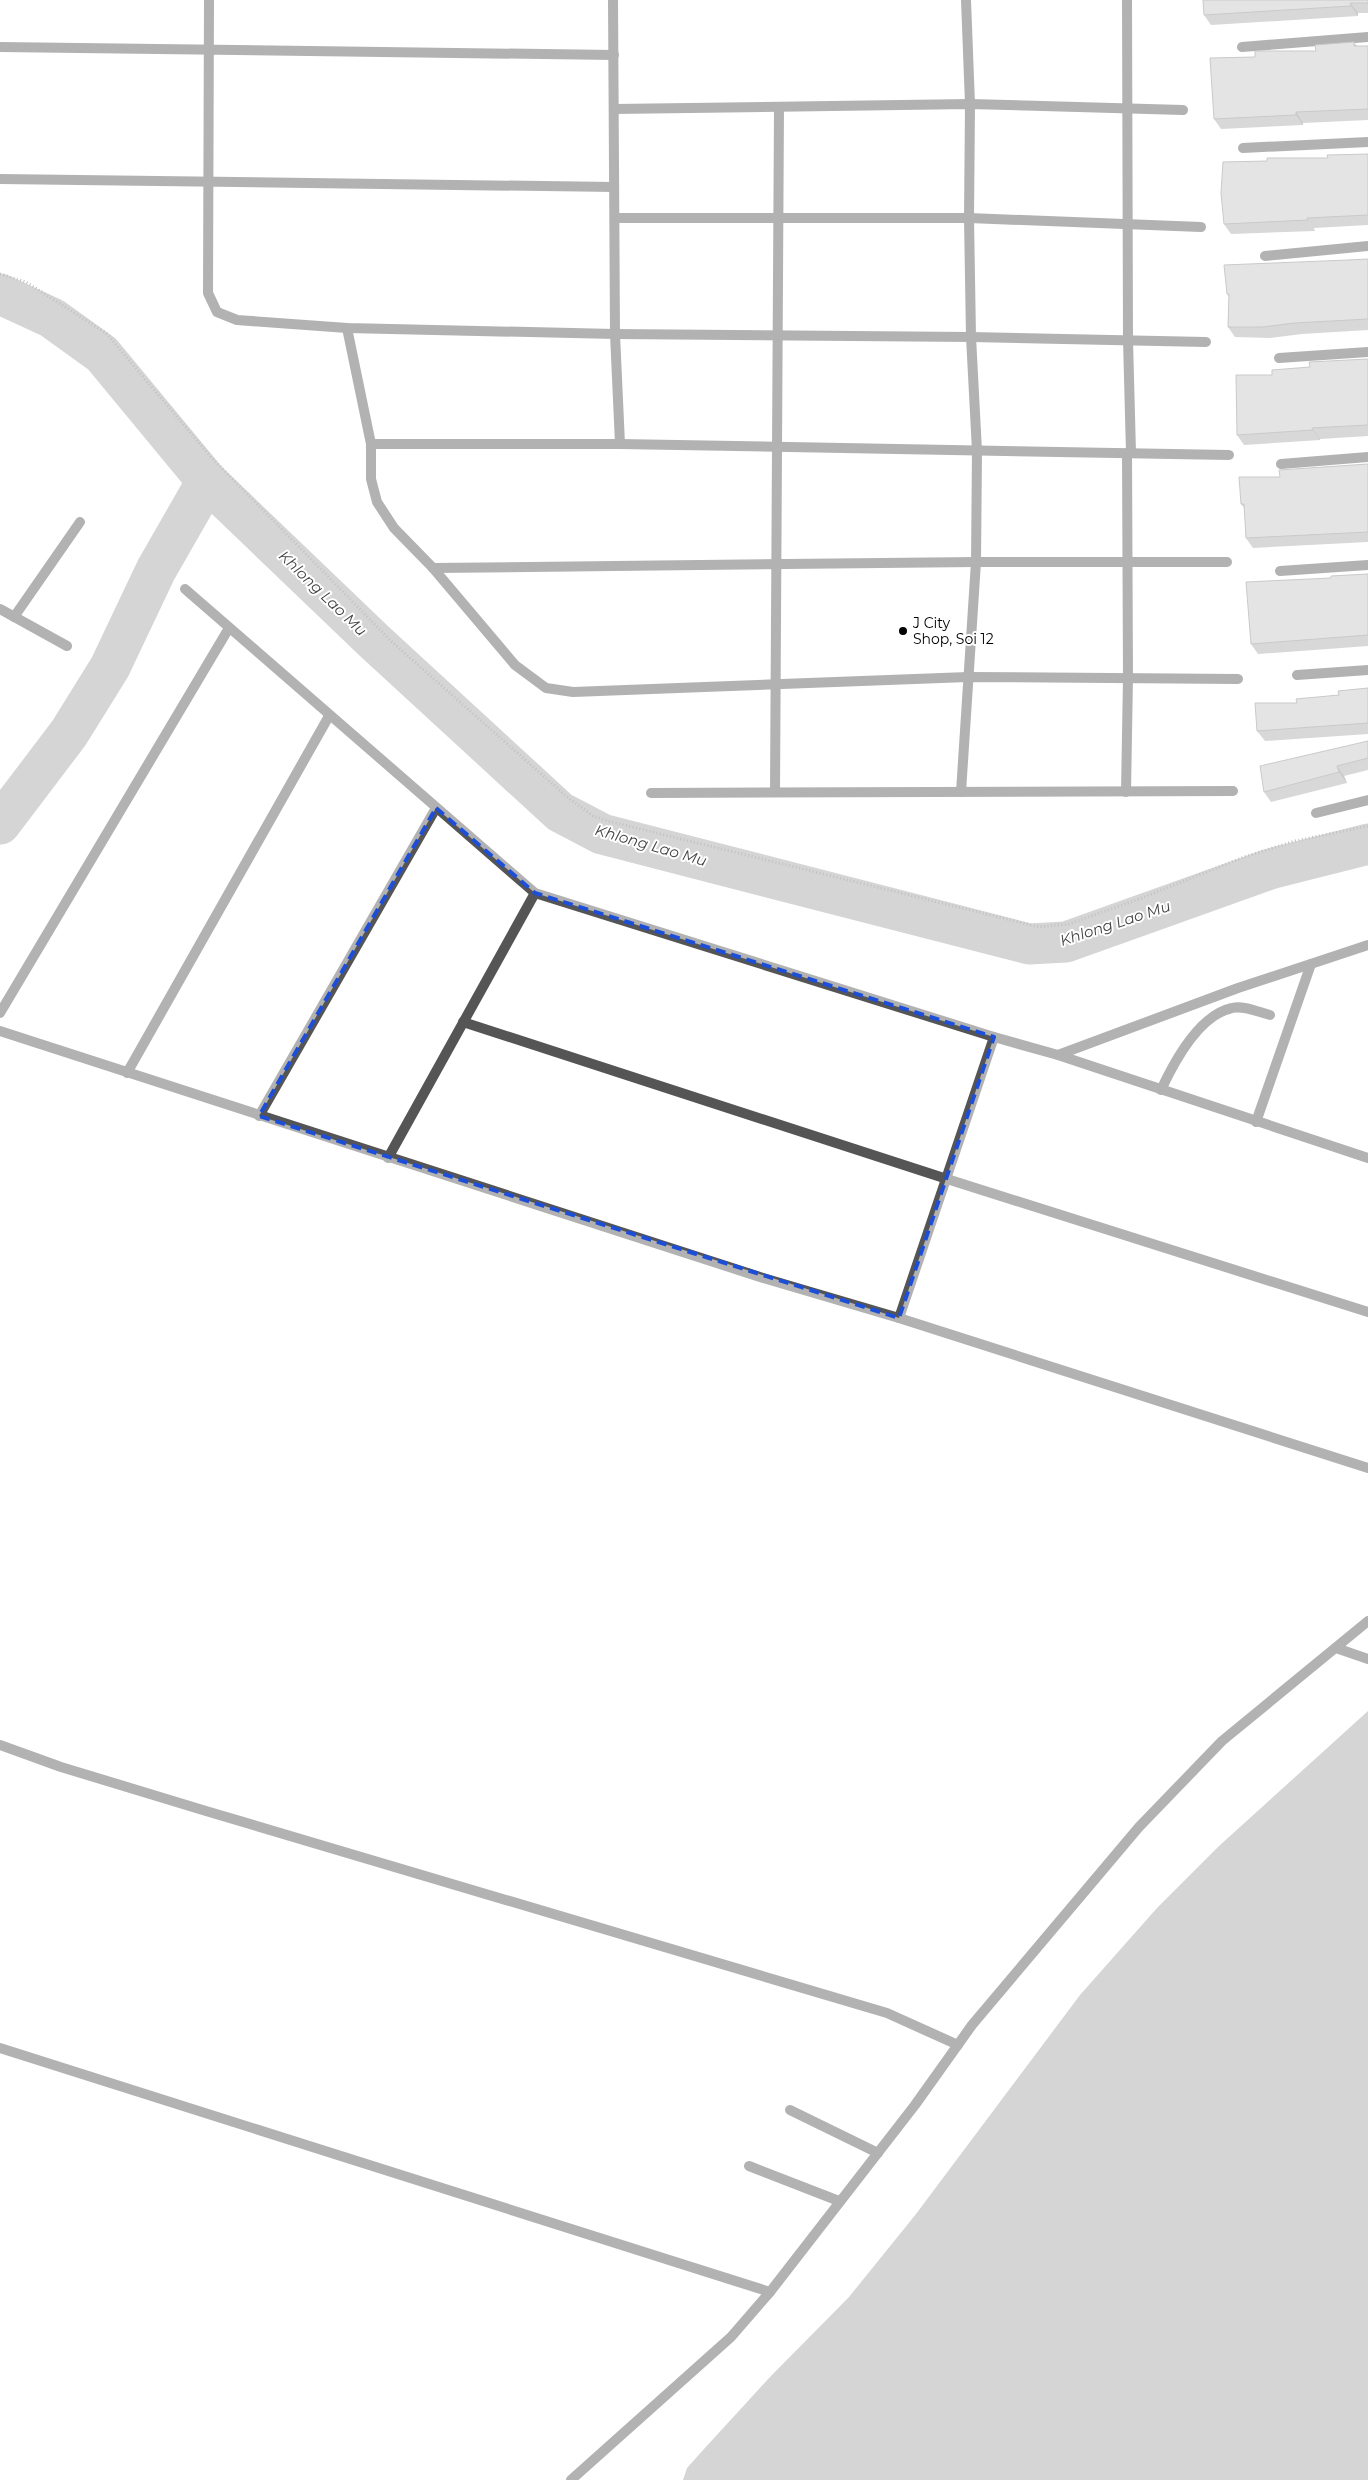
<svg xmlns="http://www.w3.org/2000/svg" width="1368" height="2480" font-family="Montserrat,sans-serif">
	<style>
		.water { fill: #a3a3a3 }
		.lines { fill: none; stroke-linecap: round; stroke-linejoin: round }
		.river { stroke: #a3a3a3; stroke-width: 41 }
		.path { stroke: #777; stroke-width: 3; stroke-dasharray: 1 2.5; stroke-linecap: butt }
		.service { stroke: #555; stroke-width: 10 }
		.minor { stroke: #555; stroke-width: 10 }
		.tertiary { stroke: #555; stroke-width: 10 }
		.wall { fill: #a9a9a9 }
		.shaded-wall { fill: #898989 }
		.building { fill: #c4c4c4; stroke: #898989 }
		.marked { fill: none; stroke: #1d4ed8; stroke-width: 4; stroke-dasharray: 10 6; stroke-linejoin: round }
		.poi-dot { fill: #000; stroke: #fff; stroke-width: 2 }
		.labels { text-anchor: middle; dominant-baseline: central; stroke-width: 4; stroke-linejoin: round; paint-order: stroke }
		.poi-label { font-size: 14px; fill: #000; stroke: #fff; text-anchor: start }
		.water-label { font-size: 15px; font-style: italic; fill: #444; stroke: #fff }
	</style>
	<rect width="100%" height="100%" fill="#fff"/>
	<!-- water -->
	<polygon class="water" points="1368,1711 1368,2480 683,2480 687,2468 704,2449 770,2377 849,2297 916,2214 1080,1995 1157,1908 1219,1846"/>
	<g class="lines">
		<!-- river -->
		<g class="river">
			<polyline points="0,294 52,318 102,354 207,481 375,642 560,812 602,834 1029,944 1066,942 1270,869 1368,844"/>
			<polyline points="0,824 69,733 110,667 156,570 207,481"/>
		</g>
		<!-- path -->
		<polyline class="path" points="0,274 26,282 106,333 211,457 391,641 566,796 593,816 608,821 1039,927 1069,924 1139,899 1244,857 1295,841 1368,826"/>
		<!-- service -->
		<g class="service">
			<polyline points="0,609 67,646"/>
			<polyline points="14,617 80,522"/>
			<path d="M 1161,1090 C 1174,1062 1199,1015 1232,1008 C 1244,1005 1258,1012 1270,1015"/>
			<polyline points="749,2166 839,2201"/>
		</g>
		<!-- minor -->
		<g class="minor">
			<polyline points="209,0 208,293 217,312 237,320 347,328 615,334 971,337 1206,342"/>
			<polyline points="613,0 615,334 620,444"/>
			<polyline points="1127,0 1128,340 1131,453"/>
			<polyline points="0,47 614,55"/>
			<polyline points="1242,47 1368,37"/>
			<polyline points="614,109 970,104 1183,110"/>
			<polyline points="1243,148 1368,142"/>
			<polyline points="0,179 614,187"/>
			<polyline points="615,218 969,218 1201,227"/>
			<polyline points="1265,256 1368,246"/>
			<polyline points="347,328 371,444 371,479 377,502 394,528 433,568 515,665 546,688 573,692 968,677 1238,679"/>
			<polyline points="1279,358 1368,352"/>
			<polyline points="371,444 620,444 1229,455"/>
			<polyline points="1281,464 1368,457"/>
			<polyline points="433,568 976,562 1227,562"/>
			<polyline points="1280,571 1368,565"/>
			<polyline points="185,589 535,893 994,1037 1058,1055 1368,1158"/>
			<polyline points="1297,675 1368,670"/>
			<polyline points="775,792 779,107"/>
			<polyline points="961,792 976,562 977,451 971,337 969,218 970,104 966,0"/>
			<polyline points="1126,792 1128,678 1127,453"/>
			<polyline points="651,793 1233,791"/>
			<polyline points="1316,813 1368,800"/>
			<polyline points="0,1013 229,628"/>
			<polyline points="463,1022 947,1179 1368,1312"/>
			<polyline points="0,1031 760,1277 899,1318 1368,1468"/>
			<polyline points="1058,1055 1238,988 1368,945"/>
			<polyline points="127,1073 329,716"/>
			<polyline points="259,1116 436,808"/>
			<polyline points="1256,1122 1311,964"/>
			<polyline points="388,1158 535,893"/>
			<polyline points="899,1318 994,1037"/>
			<polyline points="1336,1648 1368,1659"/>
			<polyline points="0,1745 61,1767 206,1811 887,2013 958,2045"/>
			<polyline points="0,2048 770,2292"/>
			<polyline points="790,2110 878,2153"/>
		</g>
		<!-- tertiary -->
		<polyline class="tertiary" points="571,2480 731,2337 770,2292 915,2105 972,2025 1139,1827 1222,1741 1368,1621"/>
	</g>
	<!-- wall -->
	<g class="wall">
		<polygon points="1368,0 1368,13 1358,13 1358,16 1211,25 1204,15"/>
		<polygon points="1354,42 1357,46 1368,46 1368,120 1303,123 1303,125 1221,129 1214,119 1255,57 1316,51"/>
		<polygon points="1368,154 1368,225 1314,228 1315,231 1231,234 1224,224 1267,161 1328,158"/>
		<polygon points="1368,259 1368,330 1302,334 1270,338 1235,337 1228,327 1229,297 1227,294 1348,260"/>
		<polygon points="1368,359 1368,436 1320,439 1320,440 1244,445 1237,435 1272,375 1310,367"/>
		<polygon points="1368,464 1368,542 1253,548 1246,538 1244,508 1241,504 1280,477"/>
		<polygon points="1368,574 1368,646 1258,654 1251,644 1331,578"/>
		<polygon points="1368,688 1368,734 1265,741 1257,731 1297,703 1339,695"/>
		<polygon points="1368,741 1368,770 1344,776 1347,783 1271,802 1264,792"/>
	</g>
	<!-- shaded-wall -->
	<g class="shaded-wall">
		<polygon points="1350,3 1358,13 1358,16 1351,6"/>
		<polygon points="1296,112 1303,123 1303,125 1296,115"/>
		<polygon points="1312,428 1320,439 1320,440 1313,430"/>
		<polygon points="1337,766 1344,776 1347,783 1339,772"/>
	</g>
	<!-- building -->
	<g class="building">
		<polygon points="1203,0 1368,0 1368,3 1350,3 1351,6 1204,15"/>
		<polygon points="1354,42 1354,46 1368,46 1368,109 1296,112 1296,115 1214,119 1210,58 1255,57 1255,51 1316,51 1315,45"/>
		<polygon points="1368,154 1368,215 1307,218 1308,220 1224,224 1221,193 1223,162 1267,161 1267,158 1328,158 1327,155"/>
		<polygon points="1368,259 1368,319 1294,323 1263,327 1228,327 1229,294 1227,294 1224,265 1348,260"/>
		<polygon points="1368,359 1368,425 1312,428 1313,430 1237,435 1236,375 1272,375 1272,370 1310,367 1309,362"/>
		<polygon points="1368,464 1368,532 1246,538 1244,504 1241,504 1239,477 1280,477 1279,470"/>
		<polygon points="1368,574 1368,635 1251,644 1246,582 1331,578 1331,576"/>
		<polygon points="1368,688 1368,723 1257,731 1255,703 1297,703 1296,699 1339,695 1338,691"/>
		<polygon points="1368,741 1368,758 1337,766 1339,772 1264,792 1260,766"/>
	</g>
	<!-- marked area -->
	<path d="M0 0H1368V2480H0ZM 436,808 L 535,893 L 994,1037 L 899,1318 L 259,1116 Z" fill="#fff" fill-opacity=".55" fill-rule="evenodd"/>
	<path class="marked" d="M 436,808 L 535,893 L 994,1037 L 899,1318 L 259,1116 Z"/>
	<!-- markers -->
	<circle class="poi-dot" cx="903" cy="631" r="5"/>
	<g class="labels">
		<!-- poi labels -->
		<g class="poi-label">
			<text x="913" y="623">J City<tspan x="913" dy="16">Shop, Soi 12</tspan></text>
		</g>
		<!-- water labels -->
		<g class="water-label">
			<text transform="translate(323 593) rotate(44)">Khlong Lao Mu</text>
			<text transform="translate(651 845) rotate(16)">Khlong Lao Mu</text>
			<text transform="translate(1115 923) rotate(-18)">Khlong Lao Mu</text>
		</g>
	</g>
</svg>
